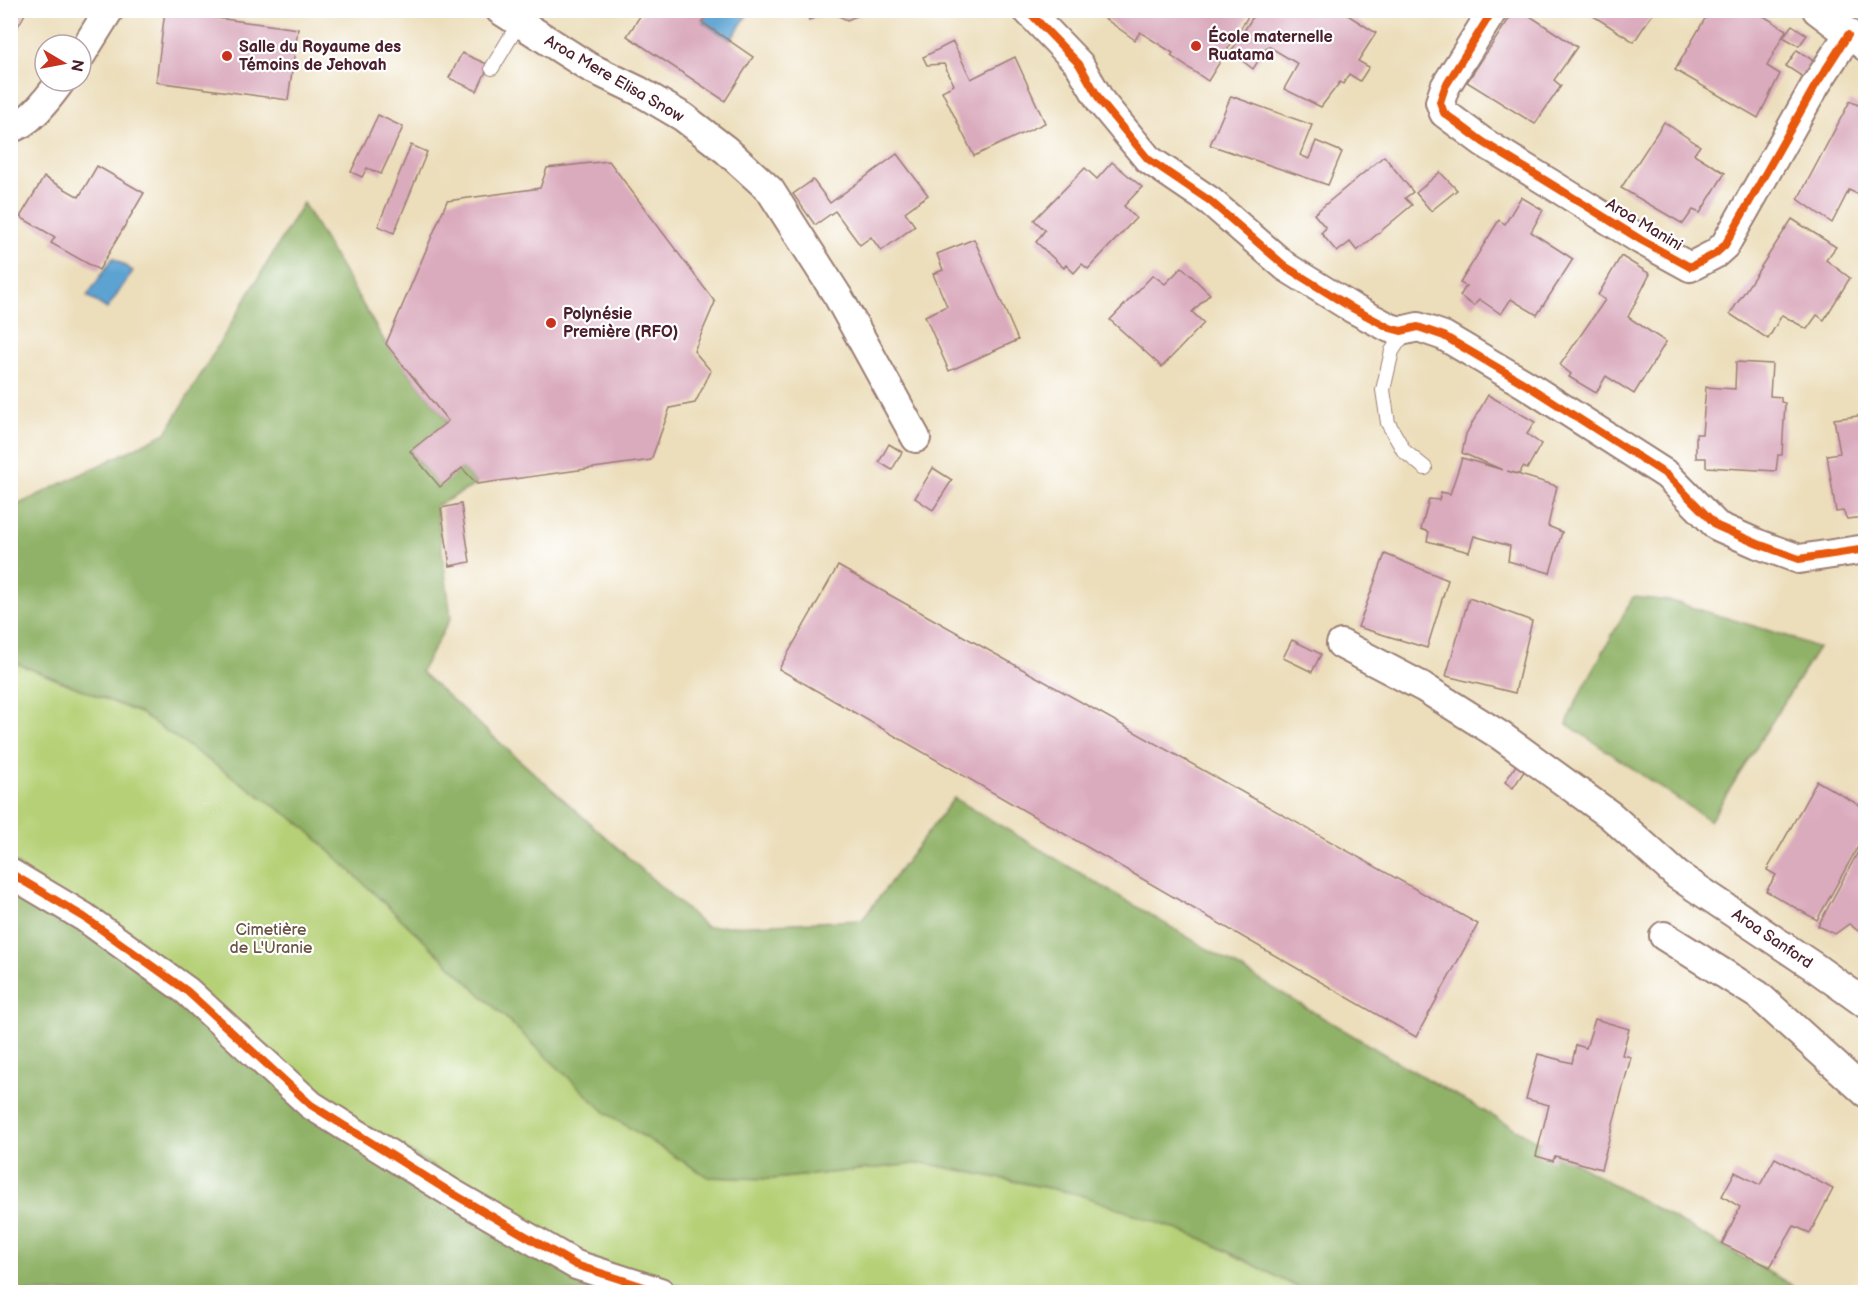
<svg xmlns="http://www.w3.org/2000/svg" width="1876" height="1303" font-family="'Balsamiq Sans',sans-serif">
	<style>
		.green { fill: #b5d076; stroke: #807850; stroke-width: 1.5 }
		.forest { fill: #90b267; stroke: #6d6849; stroke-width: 1.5 }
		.water { fill: #5ca3d2; stroke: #53617e; stroke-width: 1.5 }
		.building { fill: #daaabd }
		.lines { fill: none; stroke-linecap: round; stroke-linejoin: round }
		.lane-casing { stroke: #9b7e73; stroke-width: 16 }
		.street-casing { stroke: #9b7e73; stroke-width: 32 }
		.lane { stroke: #fff; stroke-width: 14 }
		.street { stroke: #fff; stroke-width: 28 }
		.cycleway-casing { stroke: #fff; stroke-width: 11 }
		.cycleway { stroke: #e8590c; stroke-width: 8 }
		.poi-dot { fill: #c8321e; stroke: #fff; stroke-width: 2 }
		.labels { text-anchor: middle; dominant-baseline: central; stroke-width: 4.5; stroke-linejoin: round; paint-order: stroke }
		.poi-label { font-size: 16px; font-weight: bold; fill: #4a1f2b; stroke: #fff; text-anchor: start }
		.street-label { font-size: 16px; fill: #4a1f2b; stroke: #fff }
		.park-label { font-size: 16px; fill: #6a5442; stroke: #fff }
	</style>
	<rect width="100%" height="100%" fill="#fff"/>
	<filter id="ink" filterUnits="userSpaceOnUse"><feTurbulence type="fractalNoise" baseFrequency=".0167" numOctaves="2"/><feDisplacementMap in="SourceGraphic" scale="12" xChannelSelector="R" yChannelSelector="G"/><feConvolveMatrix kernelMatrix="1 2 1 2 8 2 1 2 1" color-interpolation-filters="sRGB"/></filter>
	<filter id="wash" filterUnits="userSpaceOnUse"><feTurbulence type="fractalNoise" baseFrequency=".008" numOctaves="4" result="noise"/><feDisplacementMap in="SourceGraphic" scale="24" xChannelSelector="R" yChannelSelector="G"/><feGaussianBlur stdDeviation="1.35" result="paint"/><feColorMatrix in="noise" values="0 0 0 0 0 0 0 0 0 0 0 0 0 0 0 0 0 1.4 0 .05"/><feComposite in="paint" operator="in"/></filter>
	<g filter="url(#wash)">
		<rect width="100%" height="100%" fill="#ecdebb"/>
		<!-- green -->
		<polygon class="green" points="11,661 140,713 301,824 606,1113 708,1177 772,1179 924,1163 963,1171 1078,1194 1203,1239 1307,1292 700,1292 585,1258 306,1099 11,859"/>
		<!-- forest -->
		<g class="forest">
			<polygon points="303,203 386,344 448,421 410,452 440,486 462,468 477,484 436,506 451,617 421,672 706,927 862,920 954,798 1399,1063 1804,1292 1307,1292 1203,1239 1078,1194 924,1163 772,1179 708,1177 606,1113 301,824 140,713 11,661 11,508 166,433"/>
			<polygon points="1633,597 1671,601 1790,637 1818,648 1710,821 1567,724 1574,705"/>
			<polygon points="10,860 234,1046 585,1258 700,1292 11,1292"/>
		</g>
		<!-- water -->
		<g class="water">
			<polygon points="709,11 739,11 747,15 731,40 702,22"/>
			<polygon points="113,258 133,271 107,309 87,296"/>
		</g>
		<g id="blocks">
			<!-- building -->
			<g class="building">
				<polygon points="10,10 27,10 15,32 10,30"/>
				<polygon points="644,10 709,10 702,22 753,57 725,101 627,36"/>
				<polygon points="805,10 864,10 862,14 847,20 830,12 809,20"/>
				<polygon points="1093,10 1252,10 1208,81 1171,56 1173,53 1140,32 1135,40"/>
				<polygon points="1257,10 1340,10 1376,33 1358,61 1369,67 1360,81 1349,74 1343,84 1340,82 1321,107 1284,89 1298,64 1268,46 1253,69 1231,52"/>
				<polygon points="1515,10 1521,10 1577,47 1554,80 1561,86 1535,124 1467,82"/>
				<polygon points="1584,10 1655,10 1634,42"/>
				<polygon points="1710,10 1754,10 1786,30 1767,66 1780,74 1758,118 1675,70"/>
				<polygon points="165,11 298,29 288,100 156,82"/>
				<polygon points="1792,25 1807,35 1799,46 1783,37"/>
				<polygon points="953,42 971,79 1015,57 1045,123 974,156 942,91 954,85 944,64 927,65 923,57"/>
				<polygon points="1797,50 1814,61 1803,77 1786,66"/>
				<polygon points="462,53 489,65 477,91 449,78"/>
				<polygon points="1231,96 1312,125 1300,155 1309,159 1316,141 1342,152 1328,185 1210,145"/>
				<polygon points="1850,101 1860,106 1862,103 1866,105 1866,198 1849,190 1832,223 1798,199"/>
				<polygon points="378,115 403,127 381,174 367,168 362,177 351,172"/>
				<polygon points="1664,122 1700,146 1694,154 1725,173 1700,213 1693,210 1683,224 1621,188"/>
				<polygon points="411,145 427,152 394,233 378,226"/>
				<polygon points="897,154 928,195 905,212 915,226 881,251 871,237 860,245 835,211 815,225 793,194 813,180 830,203"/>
				<polygon points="1384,156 1413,192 1405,198 1412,205 1357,251 1350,242 1337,252 1321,233 1326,228 1314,214"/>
				<polygon points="609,161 715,302 694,351 711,371 695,403 670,408 651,460 477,484 462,468 440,487 410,451 448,421 386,344 447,201 540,188 547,168"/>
				<polygon points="1112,162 1142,187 1124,206 1136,218 1088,269 1082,264 1074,273 1066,265 1064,268 1036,242 1045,230 1034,220 1085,168 1097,179"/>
				<polygon points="97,166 144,193 99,270 51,243 55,237 20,217 44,177 79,197"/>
				<polygon points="1440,172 1457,190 1431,211 1416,193"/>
				<polygon points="1521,197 1543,210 1531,232 1573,259 1537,315 1511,299 1501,314 1479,299 1474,306 1460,296 1466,286 1460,283 1499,220 1505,224"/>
				<polygon points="1792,219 1836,247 1826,260 1850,278 1824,320 1817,315 1807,329 1782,315 1768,339 1730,314"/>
				<polygon points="974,239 1018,340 949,371 925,316 947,306 933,274 943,270 937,254"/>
				<polygon points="1621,256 1650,274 1628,317 1666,342 1634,394 1606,376 1596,393 1569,377 1571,374 1560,365 1605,300 1598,295"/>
				<polygon points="1182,267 1210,294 1192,312 1204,323 1162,367 1110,320 1153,275 1165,284"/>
				<polygon points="1736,362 1772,364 1770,396 1781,397 1781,402 1785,403 1782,455 1778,455 1776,471 1706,467 1706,458 1696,458 1696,434 1702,434 1706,387 1735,389"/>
				<polygon points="1488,395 1535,422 1527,434 1541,444 1527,469 1523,467 1519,474 1507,471 1557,486 1548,526 1562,532 1550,573 1508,561 1510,546 1474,536 1469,552 1427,541 1429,532 1421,529 1429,499 1439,500 1441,492 1450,494 1462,458 1503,470 1462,453 1466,434"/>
				<polygon points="1866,415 1866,517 1847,519 1843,511 1836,512 1827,455 1840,453 1834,419"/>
				<polygon points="889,444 902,452 892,470 879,462"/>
				<polygon points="933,468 952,480 933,510 915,498"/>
				<polygon points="461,504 470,562 450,566 441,508"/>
				<polygon points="1385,554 1448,580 1427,648 1358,627"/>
				<polygon points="838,566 1478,924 1416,1037 779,669"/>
				<polygon points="1469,598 1532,621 1515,693 1446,676"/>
				<polygon points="1292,640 1321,654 1312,672 1283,658"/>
				<polygon points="1516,765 1525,770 1513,788 1505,782"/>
				<polygon points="1817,781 1866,809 1866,832 1817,920 1766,891 1776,875 1767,870"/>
				<polygon points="1866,837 1866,937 1849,924 1835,934 1818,926"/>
				<polygon points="1595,1019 1629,1029 1622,1055 1631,1057 1601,1169 1555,1156 1553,1161 1536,1156 1549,1105 1526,1099 1538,1054 1572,1063 1576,1045 1586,1048"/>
				<polygon points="1775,1158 1833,1189 1810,1233 1794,1226 1770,1267 1722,1244 1740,1207 1722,1196 1735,1172 1760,1185"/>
			</g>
		</g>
	</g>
	<g filter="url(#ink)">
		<use href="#blocks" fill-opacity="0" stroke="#9b7e73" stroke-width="1.5"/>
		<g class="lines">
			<defs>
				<g id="lane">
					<polyline points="492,68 519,23"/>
					<polyline points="1406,330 1392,351 1383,390 1388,423 1404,451 1425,468"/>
				</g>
				<g id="street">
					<polyline points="500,10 589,67 639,91 683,117 726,150 770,190 839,298 916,438"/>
					<polyline points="1027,10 1079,64 1101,102 1148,159 1210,201 1286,267 1352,308 1390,328 1401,331 1418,327 1444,336 1525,384 1667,475 1717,526 1758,544 1799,559 1866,549"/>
					<polyline points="1493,10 1445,87 1440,102 1444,113 1483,142 1564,192 1641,240 1690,267 1715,254 1725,245 1815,86 1848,35"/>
					<polyline points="1817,10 1866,47"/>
					<polyline points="81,55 109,10"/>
					<path d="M 10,128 C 30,124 49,97 61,81"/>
					<polyline points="1341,644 1423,687 1501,736 1610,815 1677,875 1813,966 1866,1004"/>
					<polyline points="10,873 84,917 187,991 311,1105 450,1192 576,1265 660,1292"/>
					<polyline points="1664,936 1758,995 1866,1093"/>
				</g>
			</defs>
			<!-- lane casing -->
			<use href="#lane" class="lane-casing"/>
			<!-- street casing -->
			<use href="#street" class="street-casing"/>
			<!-- lane -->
			<use href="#lane" class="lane"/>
			<!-- street -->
			<use href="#street" class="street"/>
			<defs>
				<g id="cycleway">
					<polyline points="1027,10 1079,64 1101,102 1148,159 1210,201 1286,267 1352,308 1390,328 1401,331 1418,327 1444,336 1525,384 1667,475 1717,526 1758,544 1799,559 1866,549"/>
					<polyline points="1493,10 1445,87 1440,102 1444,113 1483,142 1564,192 1641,240 1690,267 1715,254 1725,245 1815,86 1848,35"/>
					<polyline points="10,873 84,917 187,991 311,1105 450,1192 576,1265 660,1292"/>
				</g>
			</defs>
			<!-- cycleway casing -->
			<use href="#cycleway" class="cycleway-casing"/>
			<!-- cycleway -->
			<use href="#cycleway" class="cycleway"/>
		</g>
	</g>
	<!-- markers -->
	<g class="poi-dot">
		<circle cx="1196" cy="46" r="6"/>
		<circle cx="227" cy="56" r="6"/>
		<circle cx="551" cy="323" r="6"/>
	</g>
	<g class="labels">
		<!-- poi labels -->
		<g class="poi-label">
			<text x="1208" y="37">École maternelle<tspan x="1208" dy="18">Ruatama</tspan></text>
			<text x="239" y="47">Salle du Royaume des<tspan x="239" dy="18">Témoins de Jehovah</tspan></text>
			<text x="563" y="314">Polynésie<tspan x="563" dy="18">Première (RFO)</tspan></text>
		</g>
		<!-- street labels -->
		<g class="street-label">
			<text transform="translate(614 79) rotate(30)">Aroa Mere Elisa Snow</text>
			<text transform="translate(1644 225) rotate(31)">Aroa Manini</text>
			<text transform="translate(1772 939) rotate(34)">Aroa Sanford</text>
		</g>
		<!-- park labels -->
		<g class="park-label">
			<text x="271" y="930">Cimetière<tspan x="271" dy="18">de L'Uranie</tspan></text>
		</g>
	</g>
	<!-- margin -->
	<rect width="1876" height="1303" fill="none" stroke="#fff" stroke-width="36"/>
	<!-- north arrow -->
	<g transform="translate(63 63) rotate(100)"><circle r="28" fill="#ffffff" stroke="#b7a5aa" stroke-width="1.5"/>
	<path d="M0-4.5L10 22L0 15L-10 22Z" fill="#c8321e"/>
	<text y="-9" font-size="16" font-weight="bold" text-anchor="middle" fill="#4a1f2b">N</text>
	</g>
</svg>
